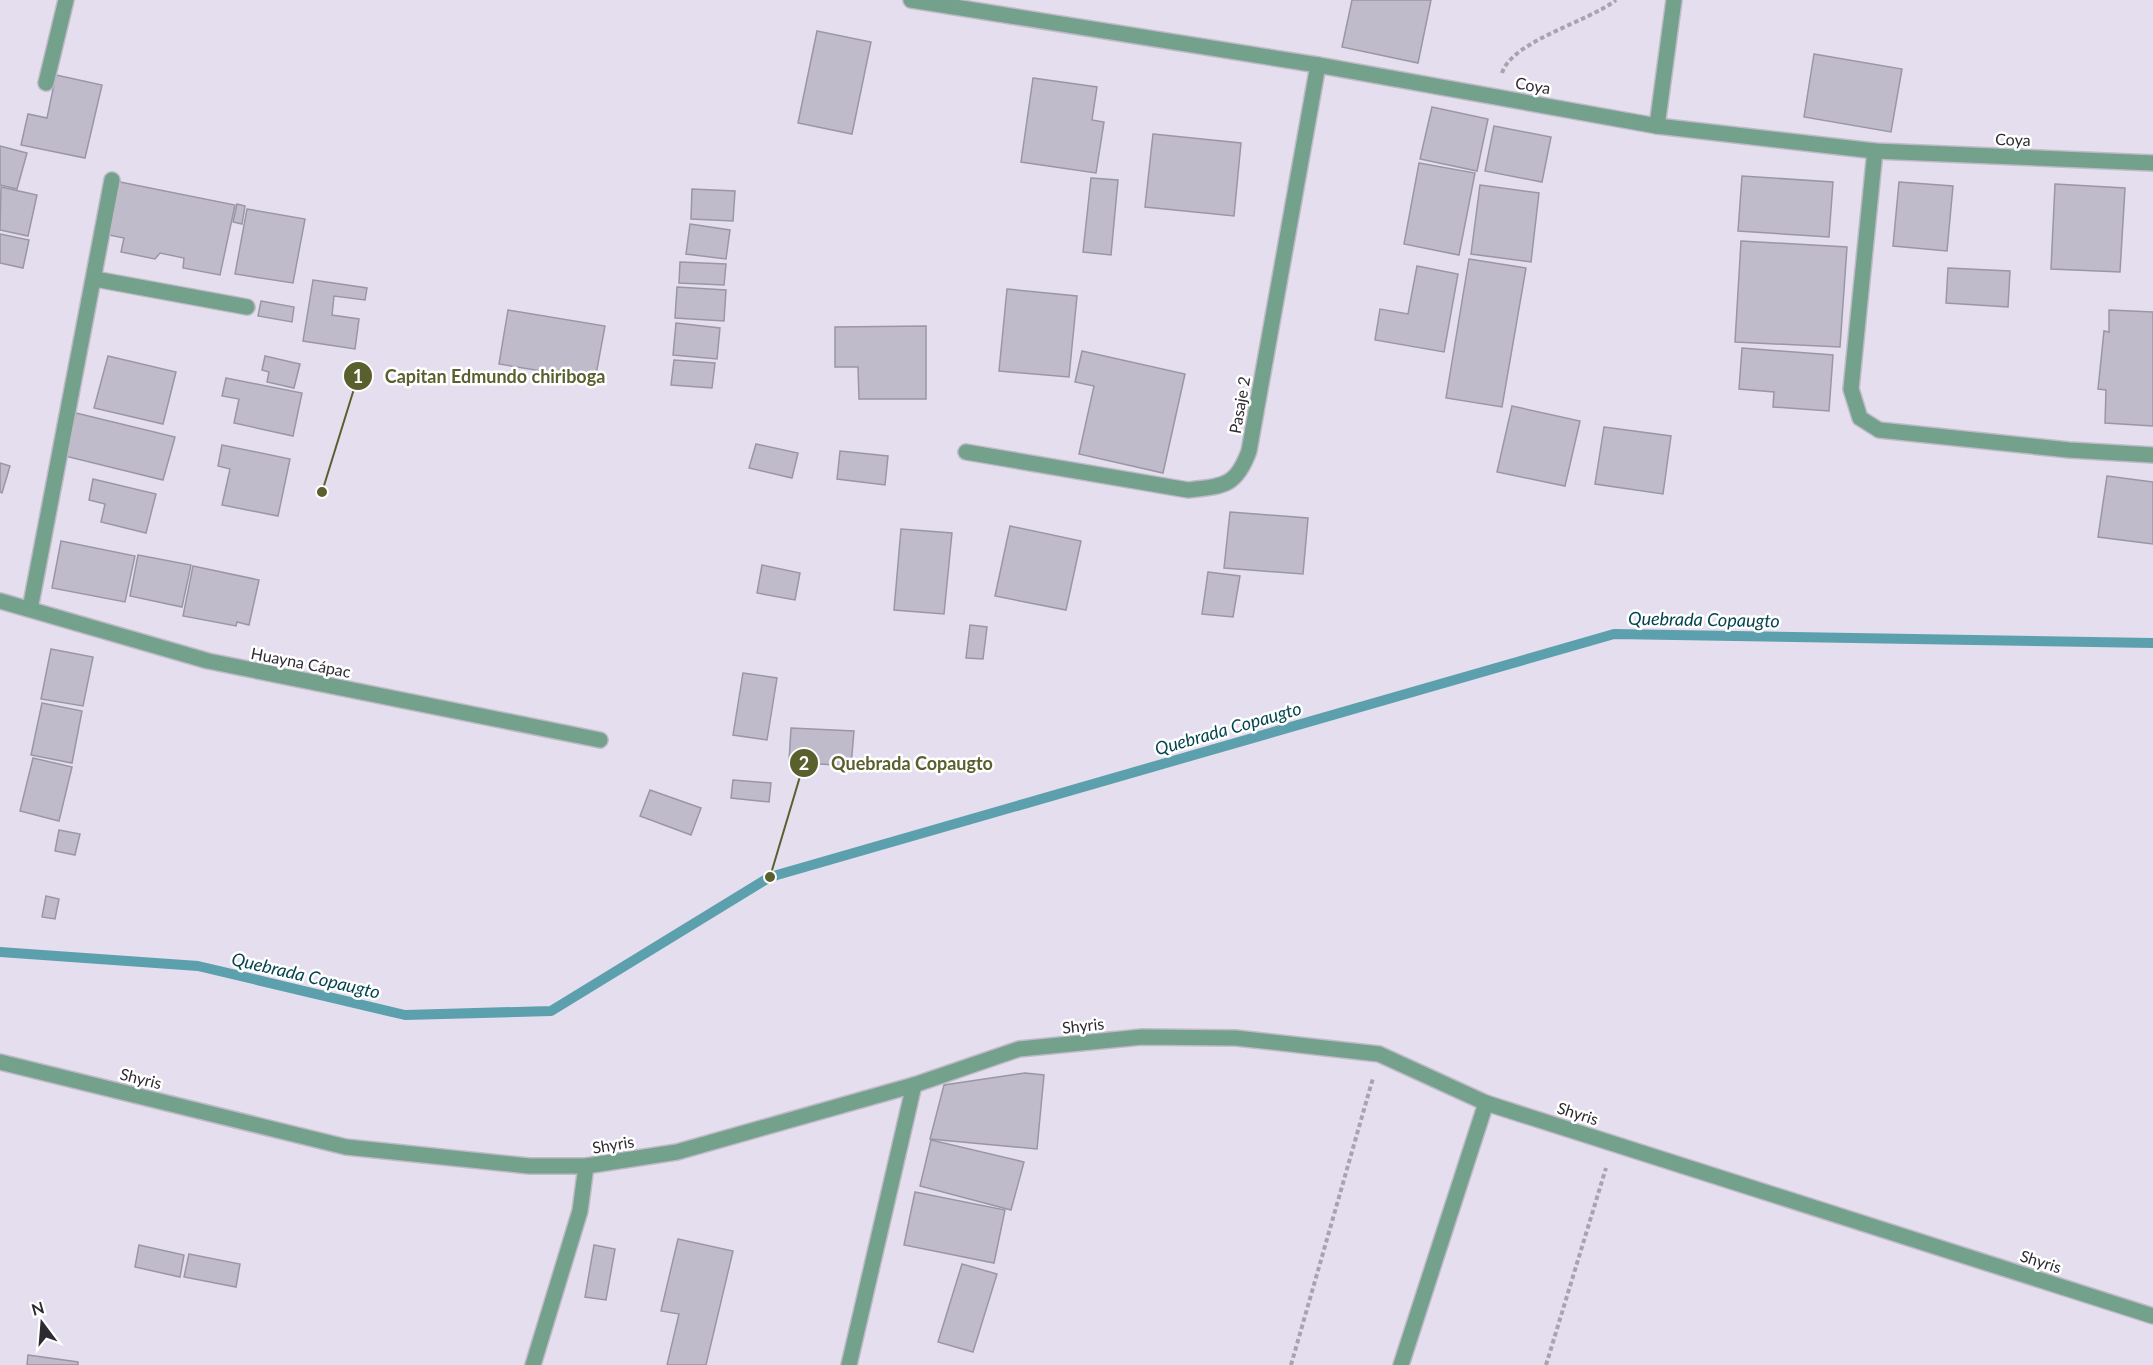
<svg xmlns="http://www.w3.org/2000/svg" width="2153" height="1365" font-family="Lato,sans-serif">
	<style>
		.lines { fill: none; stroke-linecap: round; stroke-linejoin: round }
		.stream { stroke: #5da0ad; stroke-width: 10 }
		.building { fill: #c0bbcb; stroke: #9b96a5; stroke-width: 1.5 }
		.minor-casing { stroke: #c0bac8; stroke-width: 18 }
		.path { stroke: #a9a3b0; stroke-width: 4; stroke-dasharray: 4.5 3; stroke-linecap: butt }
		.minor { stroke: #74a18b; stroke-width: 15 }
		.labels { text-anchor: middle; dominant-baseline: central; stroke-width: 5; stroke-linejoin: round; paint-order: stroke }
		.street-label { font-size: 16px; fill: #2d2b31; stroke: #fff }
		.water-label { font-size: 18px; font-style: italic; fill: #03444e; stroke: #fff }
		.leader { fill: none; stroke: #595f2d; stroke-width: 2 }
		.callout-dot { fill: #595f2d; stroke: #fff; stroke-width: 2 }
		.mark-label { font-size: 18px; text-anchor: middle; font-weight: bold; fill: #fff }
		.callout-label { font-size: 18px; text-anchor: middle; font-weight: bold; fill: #595f2d; stroke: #fff; stroke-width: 5; stroke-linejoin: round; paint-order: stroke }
	</style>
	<rect width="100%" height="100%" fill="#e5deee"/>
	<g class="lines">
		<!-- stream -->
		<polyline class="stream" points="0,952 198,966 405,1015 551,1011 770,877 1614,634 2153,643"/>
	</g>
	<!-- building -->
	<g class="building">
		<polygon points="1352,0 1431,0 1418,63 1342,47"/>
		<polygon points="817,31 871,42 852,134 798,123"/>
		<polygon points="1814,54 1902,69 1891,132 1804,117"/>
		<polygon points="56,75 102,85 85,158 21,145 28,114 47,118"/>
		<polygon points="1033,78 1097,87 1092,120 1104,122 1096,173 1021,162"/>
		<polygon points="1432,107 1488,119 1477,171 1420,159"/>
		<polygon points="1494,126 1551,137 1542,182 1485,171"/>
		<polygon points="1153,134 1241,143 1234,216 1145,207"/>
		<polygon points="0,146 27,153 17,189 0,185"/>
		<polygon points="1419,163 1475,173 1459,255 1404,244"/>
		<polygon points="1742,176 1833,182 1829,237 1738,231"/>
		<polygon points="1091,178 1118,180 1111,255 1083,252"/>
		<polygon points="115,181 235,205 220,275 183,268 184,258 160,253 155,259 121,252 124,238 104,234"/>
		<polygon points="1899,182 1953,186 1947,251 1893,246"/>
		<polygon points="2055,184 2125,188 2120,272 2051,269"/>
		<polygon points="1480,185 1539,193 1531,262 1471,254"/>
		<polygon points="1,187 37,195 28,236 0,230"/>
		<polygon points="692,189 735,191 733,221 691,219"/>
		<polygon points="237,204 245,206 242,224 233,222"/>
		<polygon points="247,209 305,219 293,283 235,274"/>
		<polygon points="690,224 730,230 726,259 686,254"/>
		<polygon points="0,234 29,240 23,268 0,263"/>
		<polygon points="1741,241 1847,247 1840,347 1735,342"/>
		<polygon points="1469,259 1526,268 1502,407 1446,398"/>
		<polygon points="680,262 726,264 724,285 679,283"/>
		<polygon points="1417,266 1458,274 1444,352 1375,340 1380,309 1408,314"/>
		<polygon points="1948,268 2010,271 2008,307 1946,303"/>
		<polygon points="313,280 367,288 365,300 334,296 332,315 359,319 355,349 303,341"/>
		<polygon points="677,287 726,290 724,321 675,318"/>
		<polygon points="1007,289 1077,296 1069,377 999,371"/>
		<polygon points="261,301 294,307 292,322 258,316"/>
		<polygon points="508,310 605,326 595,380 499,364"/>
		<polygon points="2109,310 2153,312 2153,426 2105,423 2106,390 2098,389 2104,331 2109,332"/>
		<polygon points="676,323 720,328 717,359 673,355"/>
		<polygon points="926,326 926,399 859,399 858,367 835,367 835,327"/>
		<polygon points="1742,348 1833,355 1829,411 1773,407 1774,392 1739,389"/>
		<polygon points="1082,351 1185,374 1163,473 1079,454 1094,386 1075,382"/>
		<polygon points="108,356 176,372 163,424 94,408"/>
		<polygon points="265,356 300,364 294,388 267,382 269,372 262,370"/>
		<polygon points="674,360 715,363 712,388 671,385"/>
		<polygon points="226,378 302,393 293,436 234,423 239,399 222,396"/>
		<polygon points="1512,406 1580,421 1565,486 1497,472"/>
		<polygon points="76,413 175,437 163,480 65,456"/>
		<polygon points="1604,427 1671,436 1663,494 1595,484"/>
		<polygon points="756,444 798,453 792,478 749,468"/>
		<polygon points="222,445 290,459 278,516 222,505 230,469 218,466"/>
		<polygon points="840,451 888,456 885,485 837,479"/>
		<polygon points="0,463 10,466 2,493 0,492"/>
		<polygon points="2107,476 2153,482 2153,544 2098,537"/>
		<polygon points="93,479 156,494 146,533 101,522 105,504 89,500"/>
		<polygon points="1230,512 1308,518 1303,574 1224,568"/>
		<polygon points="1010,526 1081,541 1066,610 995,596"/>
		<polygon points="901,529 952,533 944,614 894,610"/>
		<polygon points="61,541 135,556 125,602 52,588"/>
		<polygon points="138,555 191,565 182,607 130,596"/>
		<polygon points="762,565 800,573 795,600 757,593"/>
		<polygon points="193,566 259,580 249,625 237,622 236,626 183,616"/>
		<polygon points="1208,572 1240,576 1233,617 1202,614"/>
		<polygon points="970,625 987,627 983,659 966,658"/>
		<polygon points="51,649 93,657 83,706 41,699"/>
		<polygon points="743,673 777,678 767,740 733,735"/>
		<polygon points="42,703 82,711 72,763 31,755"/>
		<polygon points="791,728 854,731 851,766 789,762"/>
		<polygon points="33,758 72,767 59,821 20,811"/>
		<polygon points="733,780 771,783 769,802 731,798"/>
		<polygon points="650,790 701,808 691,835 640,816"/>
		<polygon points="59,830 80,834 75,855 55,851"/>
		<polygon points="46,896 59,899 55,919 42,917"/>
		<polygon points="1025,1073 1044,1075 1037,1149 930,1139 944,1085"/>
		<polygon points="931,1140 1024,1162 1011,1210 920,1186"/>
		<polygon points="915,1192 1005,1210 994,1263 904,1245"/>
		<polygon points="678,1239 733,1251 706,1365 667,1365 679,1314 661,1311"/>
		<polygon points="139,1245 184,1255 180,1277 135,1267"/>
		<polygon points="594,1245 615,1249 606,1300 585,1297"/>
		<polygon points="189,1254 240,1264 236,1287 184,1277"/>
		<polygon points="962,1264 997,1274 973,1352 938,1342"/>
		<polygon points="28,1355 78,1362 78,1365 27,1365"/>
	</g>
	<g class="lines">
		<defs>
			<g id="minor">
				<polyline points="911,0 1318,65 1657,126 1875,151 2153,163"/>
				<polyline points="46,83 66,0"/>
				<polyline points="1657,126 1674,0"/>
				<polyline points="1875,151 1851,389 1860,418 1879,430 2069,450 2153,455"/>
				<polyline points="95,279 247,307"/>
				<path d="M 966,452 L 1188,490 C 1223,486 1236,487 1249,451 L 1318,65"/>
				<polyline points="0,601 208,661 600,740"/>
				<polyline points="30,609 112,180"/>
				<polyline points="0,1062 346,1147 529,1166 586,1166 677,1152 914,1085 1019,1049 1142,1037 1236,1038 1379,1054 1486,1103 2153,1316"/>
				<polyline points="533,1365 580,1211 586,1166"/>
				<polyline points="849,1365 914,1085"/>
				<polyline points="1401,1365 1486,1103"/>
			</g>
		</defs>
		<!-- minor casing -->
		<use href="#minor" class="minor-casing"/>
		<!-- path -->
		<g class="path">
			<path d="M 1502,73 C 1512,41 1588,22 1616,0"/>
			<polyline points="1291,1365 1373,1078"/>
			<polyline points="1546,1365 1606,1168"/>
		</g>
		<!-- minor -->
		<use href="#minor" class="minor"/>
	</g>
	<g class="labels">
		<!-- street labels -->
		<g class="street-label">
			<text transform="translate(1533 85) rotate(10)">Coya</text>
			<text transform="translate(2013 139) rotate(2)">Coya</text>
			<text transform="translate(1239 405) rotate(-80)">Pasaje 2</text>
			<text transform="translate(301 662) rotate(11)">Huayna Cápac</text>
			<text transform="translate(1083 1025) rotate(-6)">Shyris</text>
			<text transform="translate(141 1078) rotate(14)">Shyris</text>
			<text transform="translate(1578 1113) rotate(18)">Shyris</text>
			<text transform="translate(613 1144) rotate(-9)">Shyris</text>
			<text transform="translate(2041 1261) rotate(18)">Shyris</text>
		</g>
		<!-- water labels -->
		<g class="water-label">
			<text transform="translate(1704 619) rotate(1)">Quebrada Copaugto</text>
			<text transform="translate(1228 728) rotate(-16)">Quebrada Copaugto</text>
			<text transform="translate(306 975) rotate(13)">Quebrada Copaugto</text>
		</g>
	</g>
	<!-- callouts -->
	<path class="leader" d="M322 492L358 376M770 877L804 763"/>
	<g class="callout-dot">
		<circle cx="322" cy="492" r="6"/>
		<circle cx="770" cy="877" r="6"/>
		<circle cx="358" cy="376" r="15"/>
		<circle cx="804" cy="763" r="15"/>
	</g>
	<g class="mark-label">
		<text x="358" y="383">1</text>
		<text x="804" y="770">2</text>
	</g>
	<g class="callout-label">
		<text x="495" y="383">Capitan Edmundo chiriboga</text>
		<text x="912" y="770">Quebrada Copaugto</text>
	</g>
	<!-- north arrow -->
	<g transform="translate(42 1323) rotate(344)" stroke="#ffffff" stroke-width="4.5" paint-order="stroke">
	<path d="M0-4.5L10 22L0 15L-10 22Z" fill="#2d2b31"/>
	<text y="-9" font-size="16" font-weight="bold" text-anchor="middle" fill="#2d2b31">N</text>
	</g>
</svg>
